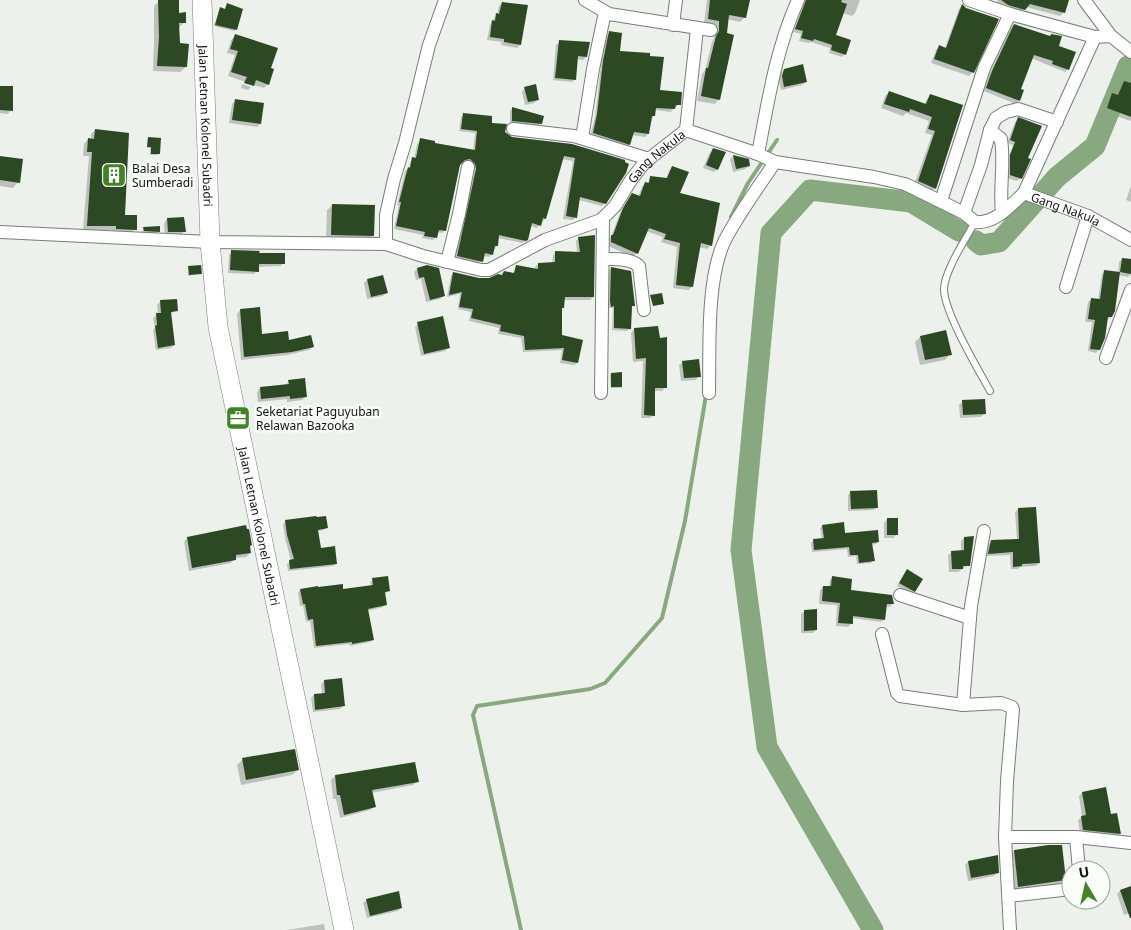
<svg xmlns="http://www.w3.org/2000/svg" width="1131" height="930" font-family="'Noto Sans',sans-serif">
	<style>
		.shadow { fill: #0003 }
		.lines { fill: none; stroke-linecap: round; stroke-linejoin: round }
		.stream { stroke: #88a87f; stroke-width: 4 }
		.river { stroke: #88a87f; stroke-width: 21 }
		.building { fill: #2d4924 }
		.service-casing { stroke: #787c78; stroke-width: 8 }
		.minor-casing { stroke: #787c78; stroke-width: 14 }
		.secondary-casing { stroke: #787c78; stroke-width: 20 }
		.service { stroke: #fff; stroke-width: 6 }
		.minor { stroke: #fff; stroke-width: 12 }
		.secondary { stroke: #fff; stroke-width: 19 }
		.labels { text-anchor: middle; dominant-baseline: central; stroke-width: 5; stroke-linejoin: round; paint-order: stroke }
		.street-label { font-size: 12px; fill: #101210; stroke: #fafef9 }
		.poi-label { font-size: 12px; fill: #101210; stroke: #fafef9; text-anchor: start }
	</style>
	<rect width="100%" height="100%" fill="#edf1ec"/>
	<!-- shadow -->
	<g class="shadow">
		<polygon points="707,0 747,0 745,17 740,22 727,19 719,99 715,104 697,101 702,74 705,70 712,42 715,36 716,25 704,23"/>
		<polygon points="802,0 860,0 855,13 852,16 842,13 834,35 845,54 842,57 829,53 830,48 811,42 809,43 799,41 801,34 793,32 803,6"/>
		<polygon points="998,0 1067,0 1064,12 1060,16 1026,7 1020,13 996,3"/>
		<polygon points="159,1 185,22 178,28 178,45 186,67 180,72 153,71 154,43 154,6"/>
		<polygon points="502,3 520,45 517,48 501,45 502,42 487,40 490,25 497,14 499,6"/>
		<polygon points="962,6 966,9 973,72 969,76 931,63 936,50 940,47 945,48 959,9"/>
		<polygon points="220,8 236,29 234,31 214,26"/>
		<polygon points="1015,25 1057,46 1068,69 1065,72 1031,58 1019,90 1019,100 1016,104 984,91 989,75 1011,28"/>
		<polygon points="610,33 619,52 659,91 679,104 676,107 674,107 671,112 655,110 648,134 645,137 632,135 630,143 627,146 590,136 595,117 601,65 607,36"/>
		<polygon points="235,36 270,69 268,84 264,88 253,85 252,87 252,84 228,76 235,55 227,53 231,40"/>
		<polygon points="560,42 586,57 583,60 577,59 575,79 572,82 553,80 556,45"/>
		<polygon points="784,70 806,82 802,85 781,90 779,80 781,73"/>
		<polygon points="1124,82 1131,85 1131,121 1104,112 1109,98 1113,94 1117,96 1121,85"/>
		<polygon points="242,84 251,87 248,90 241,88"/>
		<polygon points="0,87 11,110 8,114 0,113"/>
		<polygon points="525,88 538,99 534,103 525,105 522,92"/>
		<polygon points="889,92 924,105 927,99 931,95 962,106 935,188 931,192 914,185 932,135 925,133 929,121 906,113 903,116 881,108 885,96"/>
		<polygon points="235,101 263,104 260,124 257,127 229,123 232,104"/>
		<polygon points="513,108 541,123 538,126 510,123 510,110"/>
		<polygon points="464,115 490,124 511,138 572,145 605,203 602,206 579,200 576,217 573,220 563,219 573,161 562,159 545,219 537,228 530,226 527,239 524,242 522,243 498,238 497,245 492,254 489,257 483,256 478,264 455,259 474,172 470,163 461,162 459,165 445,230 442,233 437,232 436,237 433,240 422,238 423,235 394,229 399,205 397,205 405,171 409,168 410,162 414,159 417,144 420,142 473,151 475,133 459,131 461,117"/>
		<polygon points="1018,119 1026,158 1021,178 1017,181 1007,178 1008,159 1013,145 1007,143 1015,122"/>
		<polygon points="95,130 123,216 135,229 131,233 112,233 112,230 83,230 89,156 83,156 84,144 88,139 91,140 91,134"/>
		<polygon points="148,139 159,154 157,155 150,155 150,148 147,148"/>
		<polygon points="714,149 717,169 714,172 703,168 710,152"/>
		<polygon points="734,156 749,166 745,169 733,172 730,159"/>
		<polygon points="0,157 18,182 13,188 0,186"/>
		<polygon points="673,167 679,194 711,245 707,249 699,247 692,287 688,290 673,288 677,247 661,242 663,237 646,231 637,253 633,257 608,246 608,240 611,237 620,213 629,198 638,197 642,187 645,183 647,184 651,177 666,179 669,171"/>
		<polygon points="1131,186 1131,202 1126,200"/>
		<polygon points="333,205 373,235 367,241 326,240 327,210"/>
		<polygon points="167,219 184,231 181,235 165,235 164,223"/>
		<polygon points="144,228 159,231 156,234 141,234"/>
		<polygon points="579,238 593,297 590,300 563,300 563,308 560,310 560,336 577,363 574,365 560,363 562,350 523,352 521,338 498,334 499,328 469,321 471,312 458,309 460,294 447,297 451,276 453,273 479,279 489,279 513,274 517,266 535,270 535,267 538,264 552,264 553,255 555,253 577,253 576,241"/>
		<polygon points="232,252 284,263 280,266 258,267 257,271 254,274 228,273 229,255"/>
		<polygon points="1123,259 1131,260 1131,274 1128,277 1118,275 1111,317 1106,320 1099,349 1096,353 1088,351 1092,322 1085,322 1088,302 1092,299 1098,300 1102,274 1105,271 1118,273 1119,262"/>
		<polygon points="189,267 200,273 188,276"/>
		<polygon points="611,268 634,305 632,307 630,329 627,331 612,330 613,308 609,308 609,271"/>
		<polygon points="417,269 444,296 440,299 426,302 421,279 416,280 414,272"/>
		<polygon points="382,276 386,293 383,296 367,299 364,283 367,280"/>
		<polygon points="160,302 177,310 170,314 174,345 171,348 156,350 153,330 155,328 153,318 158,314 157,305"/>
		<polygon points="240,310 261,335 313,347 309,350 287,355 241,360 237,314"/>
		<polygon points="418,324 449,347 445,351 421,356 415,327"/>
		<polygon points="657,327 665,388 662,391 654,391 654,415 650,418 641,418 643,361 633,362 631,333 634,329"/>
		<polygon points="920,337 950,354 945,360 920,365 915,342"/>
		<polygon points="683,362 699,376 696,380 681,381 679,365"/>
		<polygon points="611,374 621,386 620,388 611,388 610,375"/>
		<polygon points="289,381 305,397 302,400 287,402 287,399 258,402 257,392 260,388 286,385"/>
		<polygon points="963,401 984,414 981,417 960,418 959,405"/>
		<polygon points="851,492 876,508 873,510 848,511 848,495"/>
		<polygon points="1018,509 1039,563 1036,566 1020,567 1018,569 1011,569 1010,555 986,556 988,545 991,542 1017,540 1015,512"/>
		<polygon points="887,519 897,534 893,538 884,538 884,523"/>
		<polygon points="286,521 327,527 324,530 318,531 320,549 336,564 333,566 288,571 287,564 291,561 285,538 283,524"/>
		<polygon points="823,526 844,534 878,542 876,544 871,545 873,560 871,563 857,564 856,556 848,557 847,549 812,552 811,543 814,540 822,539 820,528"/>
		<polygon points="187,538 249,547 250,553 246,557 235,558 231,563 189,571 184,542"/>
		<polygon points="964,538 968,565 958,572 949,572 948,555 952,552 961,551 961,541"/>
		<polygon points="907,571 914,591 911,594 897,586"/>
		<polygon points="833,578 849,591 892,604 890,607 886,606 884,619 881,622 852,618 851,624 848,627 836,626 837,605 819,604 820,590 823,587 829,587 830,580"/>
		<polygon points="373,580 389,591 384,594 386,604 383,607 367,611 373,640 370,642 350,646 349,644 314,648 310,621 306,622 303,606 300,606 298,593 300,590 317,587 342,591 371,586 370,582"/>
		<polygon points="805,611 816,630 813,633 801,633 801,614"/>
		<polygon points="324,681 343,706 340,709 313,712 311,698 314,695 322,694 321,684"/>
		<polygon points="242,760 298,770 292,775 241,785 237,765"/>
		<polygon points="335,776 418,781 413,785 371,793 375,806 370,810 340,818 336,799 333,799 331,780"/>
		<polygon points="1082,793 1110,815 1120,833 1117,837 1080,833 1078,820 1082,817 1079,796"/>
		<polygon points="1014,851 1065,879 1060,885 1013,891 1009,857"/>
		<polygon points="997,856 998,872 994,876 968,881 965,865 968,862"/>
		<polygon points="1131,887 1131,913 1124,915 1117,894 1120,891"/>
		<polygon points="367,900 401,908 398,911 367,918 363,903"/>
		<polygon points="324,924 325,930 287,930"/>
	</g>
	<g class="lines">
		<!-- stream -->
		<g class="stream">
			<polyline points="731,217 748,183 777,140"/>
			<polyline points="521,930 473,715 477,706 590,689 605,683 662,618 685,521 706,395"/>
		</g>
		<!-- river -->
		<g class="river">
			<polyline points="976,241 981,245 999,242 1057,177 1095,146 1128,66 1131,65"/>
			<polyline points="873,930 767,747 741,550 771,233 810,190 911,202 959,231"/>
		</g>
	</g>
	<!-- building -->
	<g class="building">
		<polygon points="158,0 179,0 179,13 186,12 186,23 179,23 180,43 189,44 187,67 157,66 159,37"/>
		<polygon points="710,0 750,0 746,18 729,15 727,33 734,35 720,100 701,96 706,68 708,68 716,36 719,31 719,21 708,19"/>
		<polygon points="806,0 842,0 841,2 847,4 836,35 851,40 846,55 831,50 832,45 814,39 813,41 801,38 803,31 795,29"/>
		<polygon points="1001,0 1069,0 1065,13 1030,4 1025,10 1008,5"/>
		<polygon points="502,2 528,5 521,45 504,42 504,39 490,37 492,20 495,21 496,13 499,14"/>
		<polygon points="227,3 243,9 237,30 215,25 220,7 225,9"/>
		<polygon points="962,4 966,8 999,19 974,73 934,59 939,45 946,48"/>
		<polygon points="1014,24 1050,36 1051,34 1062,36 1059,46 1076,52 1069,70 1052,64 1053,61 1034,55 1021,89 1024,90 1020,101 986,88 992,71"/>
		<polygon points="609,31 622,33 620,51 650,53 650,56 664,57 660,90 682,92 681,105 676,105 675,109 656,108 655,116 652,116 649,134 634,132 630,145 593,133 597,114 603,61"/>
		<polygon points="235,34 278,48 271,68 274,69 269,85 256,80 254,86 244,83 247,77 231,72 238,51 230,49"/>
		<polygon points="559,40 590,42 587,57 578,56 576,80 555,78"/>
		<polygon points="803,64 807,82 784,87 782,76 784,69"/>
		<polygon points="1124,81 1131,83 1131,117 1107,108 1112,93 1118,95"/>
		<polygon points="536,84 539,100 528,102 524,87"/>
		<polygon points="0,86 13,86 13,111 0,110"/>
		<polygon points="889,91 926,104 930,94 963,105 936,189 918,181 935,131 928,129 932,117 910,109 909,112 884,104"/>
		<polygon points="235,99 264,103 261,124 232,120"/>
		<polygon points="512,107 544,116 542,124 512,121"/>
		<polygon points="463,113 492,116 492,123 507,124 505,132 512,137 572,144 625,160 625,162 629,164 626,173 606,204 580,197 577,218 566,216 575,158 564,156 546,219 543,218 541,226 532,223 528,240 526,241 499,235 498,246 495,246 493,255 485,253 483,262 457,256 476,169 475,164 470,159 465,160 460,165 446,231 439,230 437,238 424,236 425,232 396,226 401,202 399,202 408,167 410,168 412,157 416,158 420,138 435,141 435,143 475,150 477,131 461,129"/>
		<polygon points="1018,117 1042,126 1028,158 1031,159 1022,179 1010,175 1010,155 1015,142 1010,140"/>
		<polygon points="95,129 129,133 125,215 137,215 137,230 116,229 116,226 87,226 92,152 87,152 88,138 94,139"/>
		<polygon points="148,137 161,138 160,154 151,154 151,147 147,147"/>
		<polygon points="713,148 726,152 718,170 706,165"/>
		<polygon points="733,155 749,159 750,166 736,169"/>
		<polygon points="0,156 23,159 20,183 0,180"/>
		<polygon points="672,166 689,172 680,193 720,203 712,246 701,243 693,287 676,285 680,243 664,239 666,234 649,228 638,254 611,242 611,235 613,235 623,208 632,193 640,196 645,182 649,183 650,176 667,178"/>
		<polygon points="332,204 375,205 374,236 331,235"/>
		<polygon points="184,217 186,232 168,232 167,218"/>
		<polygon points="160,226 160,232 144,231 143,227"/>
		<polygon points="595,235 594,297 565,297 564,308 562,308 562,335 583,340 578,363 562,360 564,348 525,350 524,336 500,331 501,325 471,318 473,309 459,307 462,292 449,295 453,272 479,278 489,278 498,274 502,275 504,271 514,273 516,265 538,269 538,263 555,262 555,251 580,252 578,237"/>
		<polygon points="231,250 260,251 259,253 285,253 285,264 259,264 259,272 230,270"/>
		<polygon points="1122,258 1131,259 1131,274 1120,272"/>
		<polygon points="201,265 202,274 189,275 188,266"/>
		<polygon points="427,265 439,268 445,296 430,300 424,277 419,278 417,268"/>
		<polygon points="611,267 631,271 635,306 632,306 631,329 614,328 614,306 611,307 610,301"/>
		<polygon points="1104,270 1120,272 1115,311 1112,317 1108,317 1105,338 1100,350 1090,349 1095,320 1088,319 1091,298 1100,299"/>
		<polygon points="383,275 388,293 371,297 367,279"/>
		<polygon points="662,293 664,304 653,306 650,295"/>
		<polygon points="177,299 178,311 171,312 175,345 158,348 155,326 157,325 156,313 161,313 160,300"/>
		<polygon points="260,307 262,334 288,331 289,340 311,335 314,347 292,352 244,357 240,309"/>
		<polygon points="443,316 450,348 424,354 417,322"/>
		<polygon points="658,326 660,338 667,337 667,388 655,388 655,416 644,415 646,358 636,359 634,328"/>
		<polygon points="946,330 952,355 925,360 920,336"/>
		<polygon points="699,359 701,377 684,378 682,361"/>
		<polygon points="622,372 622,387 611,387 611,373"/>
		<polygon points="305,378 307,397 290,399 290,396 261,399 260,387 289,384 288,380"/>
		<polygon points="985,399 986,414 963,415 962,400"/>
		<polygon points="877,490 878,508 851,509 850,491"/>
		<polygon points="1036,507 1040,563 1022,564 1022,566 1013,567 1013,552 988,554 991,540 1019,539 1018,508"/>
		<polygon points="316,516 317,517 326,516 328,528 318,530 321,548 335,546 337,564 290,569 289,560 294,559 287,535 285,520"/>
		<rect x="887" y="518" width="11" height="17"/>
		<polygon points="844,522 845,533 878,530 879,542 872,543 875,561 859,563 858,555 850,555 849,547 814,550 813,539 824,538 822,525"/>
		<polygon points="246,525 247,529 249,529 252,545 250,546 251,553 236,555 236,560 192,568 187,537"/>
		<polygon points="974,536 970,566 963,566 963,569 952,569 951,551 964,550 964,537"/>
		<polygon points="907,569 923,579 915,592 899,583"/>
		<polygon points="388,576 390,591 385,592 387,605 368,609 374,640 352,644 352,642 316,646 313,619 308,620 305,604 303,604 300,589 318,586 318,587 343,584 343,589 373,585 372,578"/>
		<polygon points="832,576 852,579 851,590 892,595 894,604 887,604 885,620 853,616 853,624 838,623 840,603 822,601 823,586 831,586"/>
		<polygon points="817,609 817,630 804,631 804,610"/>
		<polygon points="342,678 345,706 315,710 314,694 325,693 324,680"/>
		<polygon points="295,749 299,770 246,780 242,758"/>
		<polygon points="415,762 419,782 372,790 376,807 344,815 340,795 337,795 335,775"/>
		<polygon points="1106,787 1111,814 1117,813 1121,834 1083,830 1081,816 1086,815 1082,792"/>
		<polygon points="1048,845 1062,845 1066,880 1018,887 1014,850"/>
		<polygon points="998,855 999,873 971,878 968,861"/>
		<polygon points="1131,886 1131,918 1130,918 1120,890"/>
		<polygon points="399,891 402,908 370,916 366,899"/>
	</g>
	<g class="lines">
		<defs>
			<path id="service" d="M 975,222 C 966,238 944,272 944,289 C 944,312 978,369 990,391"/>
			<g id="minor">
				<polyline points="585,0 609,14 711,30"/>
				<polyline points="969,0 1010,14 1095,37 1111,36"/>
				<polyline points="1084,0 1111,36 1131,52"/>
				<polyline points="673,25 676,0"/>
				<polyline points="513,129 574,136 649,159"/>
				<polyline points="686,130 697,29"/>
				<path d="M 990,130 L 1001,139 C 1005,164 999,188 1002,213"/>
				<polyline points="582,138 593,69 605,12"/>
				<path d="M 758,154 C 768,101 776,49 798,0"/>
				<polyline points="1024,193 1095,37"/>
				<polyline points="941,201 984,68 1010,14"/>
				<polyline points="964,213 981,165 990,130 996,118 1006,112 1018,109 1057,122"/>
				<path id="s1" d="M 0,232 L 210,242 L 386,244 L 423,256 L 481,270 L 489,270 L 545,240 L 601,220 L 615,206 L 631,180 L 645,162 L 686,130 L 758,154 L 775,162 L 874,177 L 905,184 L 964,213 L 975,222 C 995,224 1010,206 1024,193 L 1088,216 L 1131,240"/>
				<polyline points="386,244 386,215 394,179 405,143 429,45 445,0"/>
				<path d="M 603,259 C 615,259 630,258 639,266 L 644,310"/>
				<polyline points="447,262 459,214 468,167"/>
				<polyline points="1066,287 1088,216"/>
				<polyline points="1106,358 1131,290"/>
				<polyline points="601,393 603,219"/>
				<path d="M 709,393 C 710,349 706,282 724,242 C 738,214 758,188 775,162"/>
				<polyline points="900,595 970,618"/>
				<polyline points="882,634 897,693 900,696 963,705 1001,703 1012,707 1013,710 1007,781 1005,837 1010,930"/>
				<polyline points="963,705 971,606 984,531"/>
				<polyline points="1005,837 1076,837 1131,843"/>
				<polyline points="1076,837 1079,870"/>
				<polyline points="1009,896 1071,889"/>
			</g>
			<g id="secondary">
				<path id="s2" d="M 202,0 L 210,242 L 218,327 L 344,930"/>
			</g>
		</defs>
		<!-- service casing -->
		<use href="#service" class="service-casing"/>
		<!-- minor casing -->
		<use href="#minor" class="minor-casing"/>
		<!-- secondary casing -->
		<use href="#secondary" class="secondary-casing"/>
		<!-- service -->
		<use href="#service" class="service"/>
		<!-- minor -->
		<use href="#minor" class="minor"/>
		<!-- secondary -->
		<use href="#secondary" class="secondary"/>
	</g>
	<!-- icons -->
	<defs>
		<symbol id="building-square" viewBox="-11 -11 22 22"><rect x="-9" y="-9" width="18" height="18" rx="4" fill="#3f8326" stroke="#fafef9"/><path d="M-4-6H4V6H1V3H-1V6H-4ZM-2.5-4.3h1.7v1.8h-1.7ZM.8-4.3h1.7v1.8H.8ZM-2.5-1h1.7V.8h-1.7ZM.8-1h1.7V.8H.8Z" fill="#fff"/></symbol>
		<symbol id="office-square" viewBox="-11 -11 22 22"><rect x="-9" y="-9" width="18" height="18" rx="4" fill="#3f8326" stroke="#fafef9"/><path d="M-6-3h4V-5.5h4V-3h4V5H-6ZM-1-4.5V-3h2v-1.5ZM-6 0V1H6V0Z" fill="#fff"/></symbol>
	</defs>
	<g fill-rule="evenodd">
		<use href="#building-square" x="100" y="161" width="28" height="28"/>
		<use href="#office-square" x="224" y="404" width="28" height="28"/>
	</g>
	<g class="labels">
		<!-- street labels -->
		<g class="street-label">
			<text stroke="none"><textPath href="#s2" startOffset="126">Jalan Letnan Kolonel Subadri</textPath></text>
			<text stroke="none"><textPath href="#s1" startOffset="701">Gang Nakula</textPath></text>
			<text stroke="none"><textPath href="#s1" startOffset="1151">Gang Nakula</textPath></text>
			<text stroke="none"><textPath href="#s2" startOffset="531">Jalan Letnan Kolonel Subadri</textPath></text>
		</g>
		<!-- poi labels -->
		<g class="poi-label">
			<text x="132" y="168">Balai Desa<tspan x="132" dy="14">Sumberadi</tspan></text>
			<text x="256" y="411">Seketariat Paguyuban<tspan x="256" dy="14">Relawan Bazooka</tspan></text>
		</g>
	</g>
	<!-- north arrow -->
	<g transform="translate(1086 885) rotate(351)"><circle r="24" fill="#fafef9" stroke="#9ca09c"/>
	<path d="M0-4L9 19L0 12L-9 19Z" fill="#3f8326"/>
	<text y="-8" font-size="14" font-weight="bold" text-anchor="middle" fill="#101210">U</text>
	</g>
</svg>
